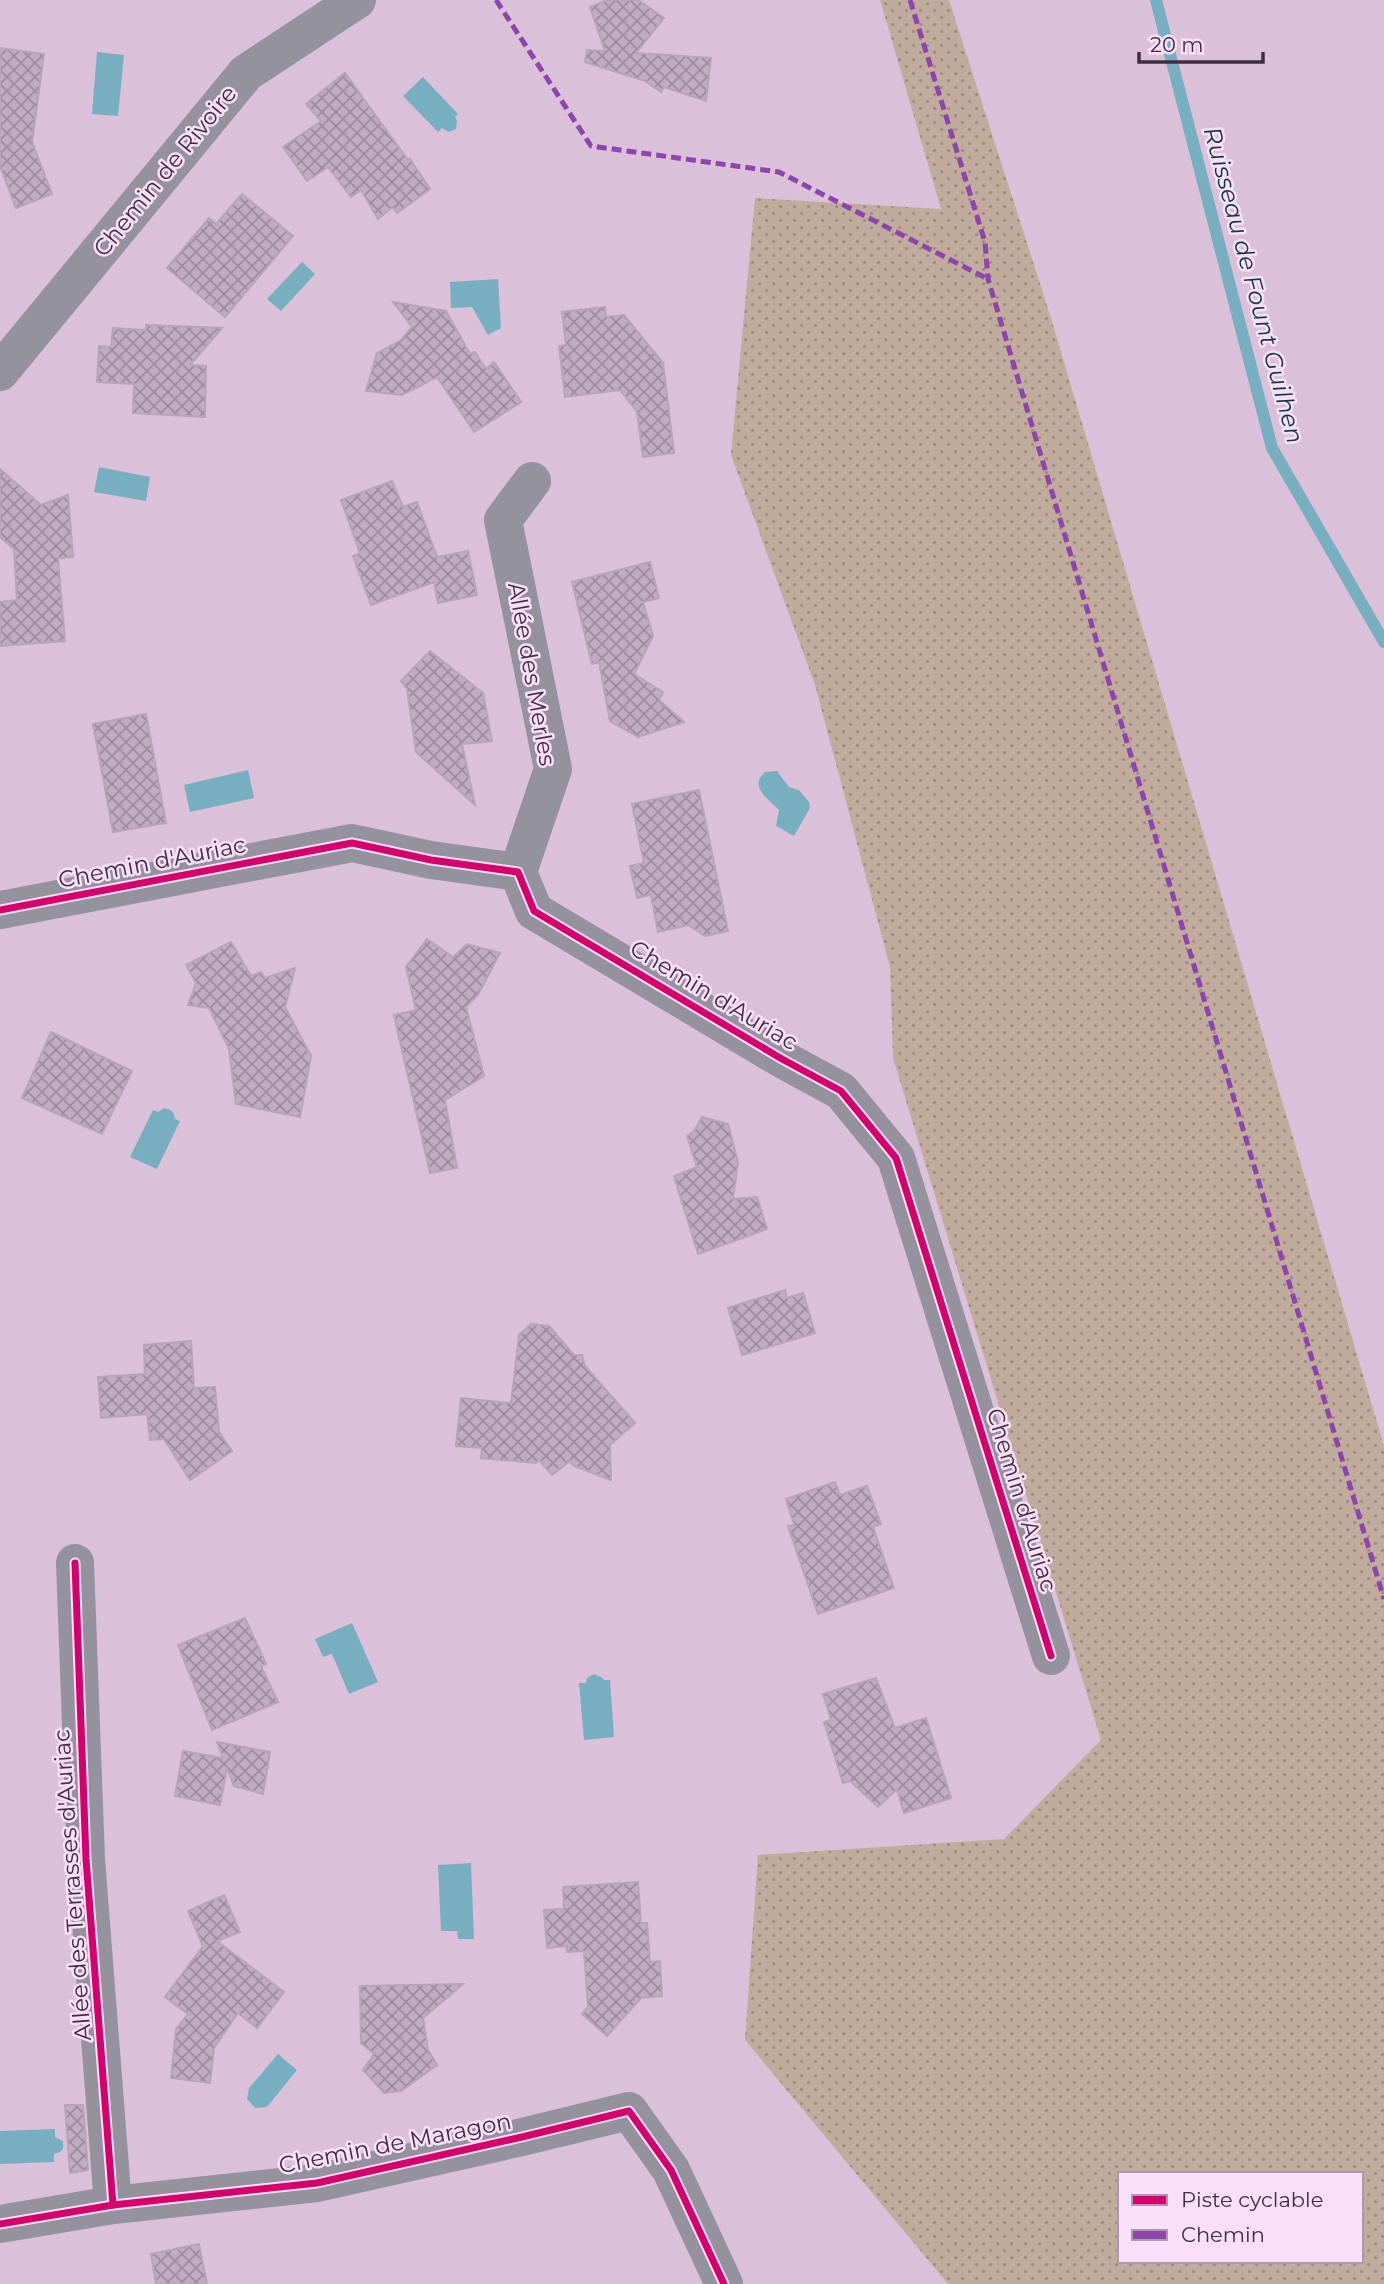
<svg xmlns="http://www.w3.org/2000/svg" width="1384" height="2284" font-family="Montserrat,sans-serif">
	<style>
		.grass { fill: url(#grass-dots); fill-rule: evenodd }
		.water { fill: #77afc0 }
		.lines { fill: none; stroke-linecap: round; stroke-linejoin: round }
		.stream { stroke: #77afc0; stroke-width: 12 }
		.building { fill: url(#building-cross-hatch); stroke: #b9a3b8; stroke-width: 2 }
		.minor { stroke: #93929d; stroke-width: 38 }
		.quiet { stroke: #8e44ad; stroke-width: 5; stroke-dasharray: 10 5; stroke-linecap: butt }
		.cycleway-casing { stroke: #f9dff7; stroke-width: 11 }
		.cycleway { stroke: #d6006c; stroke-width: 7 }
		.labels { text-anchor: middle; dominant-baseline: central; stroke-width: 5; stroke-linejoin: round; paint-order: stroke }
		.street-label { font-size: 23px; fill: #412d40; stroke: #f9dff7 }
		.water-label { font-size: 24px; font-style: italic; fill: #0e3a40; stroke: #f9dff7 }
	</style>
	<defs>
		<pattern id="grass-dots" width="8" height="8" patternUnits="userSpaceOnUse" patternTransform="scale(1.75)"><rect width="8" height="8" fill="#c1ab9d"/><path d="M2 2h.1M6 6h.1" fill="none" stroke="#9e8c81" stroke-width="1.8" stroke-linecap="round"/></pattern>
		<pattern id="building-cross-hatch" width="8" height="8" patternUnits="userSpaceOnUse" patternTransform="scale(1.75)"><rect width="8" height="8" fill="#c0abc0"/><path d="M0 0l8 8M0 8l8-8" fill="none" stroke="#9e8c9d"/></pattern>
	</defs>
	<rect width="100%" height="100%" fill="#dbc0da"/>
	<!-- grass -->
	<path class="grass" d="M 880,0 L 949,0 L 1051,318 L 1384,1446 L 1384,2284 L 948,2284 L 745,2040 L 758,1855 L 1004,1839 L 1101,1740 L 893,1058 L 890,967 L 815,685 L 731,455 L 755,198 L 941,209 ZM 1120,2174 L 1361,2174 L 1361,2261 L 1120,2261 Z"/>
	<!-- water -->
	<g class="water">
		<polygon points="97,52 124,55 118,116 92,114"/>
		<polygon points="423,77 458,114 455,117 457,121 456,129 449,132 442,128 438,132 403,96"/>
		<polygon points="302,262 315,274 281,311 267,299"/>
		<polygon points="498,279 501,328 488,335 472,307 451,308 450,282"/>
		<polygon points="99,467 150,477 146,501 94,492"/>
		<polygon points="248,770 254,798 190,812 184,785"/>
		<path d="M 777,771 L 789,787 L 799,790 L 809,802 L 810,808 L 794,836 L 776,826 L 779,810 C 769,799 748,787 765,772 Z"/>
		<path d="M 164,1108 C 172,1110 174,1112 175,1119 L 180,1121 L 157,1169 L 130,1157 L 153,1110 L 158,1112 Z"/>
		<polygon points="352,1623 378,1682 349,1694 332,1654 323,1657 315,1639"/>
		<polygon points="594,1674 601,1677 604,1680 610,1680 614,1737 584,1740 579,1683 586,1683 587,1678"/>
		<polygon points="471,1863 474,1939 458,1939 457,1931 441,1931 438,1865"/>
		<polygon points="278,2054 297,2070 267,2107 255,2108 247,2099 249,2088"/>
		<polygon points="55,2129 55,2137 63,2141 63,2149 60,2152 54,2154 54,2162 0,2164 0,2131"/>
	</g>
	<g class="lines">
		<!-- stream -->
		<polyline class="stream" points="1156,0 1272,448 1384,642"/>
	</g>
	<!-- building -->
	<g class="building">
		<polygon points="607,0 638,0 664,18 636,53 711,58 706,101 664,87 661,92 645,81 585,62 587,50 605,51 590,7"/>
		<polygon points="0,48 44,54 32,142 52,194 16,208 0,166"/>
		<polygon points="345,73 408,160 410,159 430,189 397,213 393,207 378,219 361,190 351,197 328,167 307,181 283,147 321,121 306,104"/>
		<polygon points="242,194 293,236 225,317 167,268 209,218 216,224"/>
		<polygon points="393,302 446,311 470,354 475,352 486,369 494,362 521,402 474,432 437,377 402,395 366,391 377,353 400,341 412,327"/>
		<polygon points="605,307 606,317 624,315 663,363 674,453 643,457 637,412 620,390 565,397 559,346 566,345 562,312"/>
		<polygon points="146,325 222,328 190,365 206,366 205,417 133,413 134,384 97,382 99,346 111,347 113,328 146,330"/>
		<polygon points="0,469 41,505 68,495 73,557 58,558 65,641 0,646 0,602 17,600 14,549 0,537"/>
		<polygon points="392,481 403,507 417,502 437,557 468,551 477,595 438,603 434,582 371,605 353,556 360,553 341,500"/>
		<polygon points="650,562 659,598 643,602 653,636 634,674 663,692 659,700 684,722 638,737 610,721 599,662 592,664 572,582"/>
		<polygon points="430,651 483,693 492,741 462,744 475,805 416,752 407,689 401,681"/>
		<polygon points="146,714 166,823 113,832 93,724"/>
		<polygon points="699,790 728,931 705,936 688,925 658,932 651,895 637,898 630,866 644,863 632,804"/>
		<polygon points="427,939 453,957 467,944 500,953 478,995 466,1007 484,1076 445,1100 457,1168 430,1173 394,1015 416,1010 406,967"/>
		<polygon points="231,942 251,976 261,972 265,978 295,968 285,1007 311,1056 300,1117 236,1104 229,1049 218,1026 209,1008 188,1005 196,983 186,965"/>
		<polygon points="51,1032 132,1071 102,1134 22,1098"/>
		<polygon points="702,1117 728,1124 738,1162 733,1199 757,1197 767,1229 698,1254 674,1176 697,1167 687,1136 694,1131"/>
		<polygon points="785,1290 787,1298 803,1293 815,1333 742,1355 728,1308"/>
		<polygon points="531,1324 549,1326 574,1355 582,1355 585,1366 635,1423 610,1445 611,1480 574,1466 570,1461 552,1475 539,1460 536,1463 481,1458 482,1448 456,1446 461,1398 511,1403 519,1335"/>
		<polygon points="191,1341 194,1388 215,1387 219,1432 232,1451 190,1480 164,1439 150,1440 147,1414 101,1418 98,1377 145,1374 144,1345"/>
		<polygon points="835,1482 840,1495 867,1486 881,1524 873,1527 894,1588 818,1614 788,1526 794,1525 786,1499"/>
		<polygon points="245,1618 266,1664 261,1666 278,1702 212,1730 178,1645"/>
		<polygon points="876,1678 895,1728 926,1718 951,1798 904,1813 897,1789 878,1807 850,1781 843,1783 824,1722 831,1720 823,1694"/>
		<polygon points="217,1742 270,1752 263,1794 234,1786 227,1768 220,1805 175,1796 183,1751 223,1758"/>
		<polygon points="638,1882 641,1923 647,1923 650,1962 660,1961 662,1996 641,1998 607,2036 582,2014 588,2007 584,1951 567,1952 567,1946 547,1948 544,1910 564,1909 563,1887"/>
		<polygon points="224,1895 240,1932 217,1941 284,1992 257,2028 238,2013 214,2048 210,2083 171,2078 176,2029 188,2014 165,1997 203,1946 188,1911"/>
		<polygon points="463,1984 423,2018 428,2050 437,2065 401,2091 384,2093 363,2070 374,2054 361,2043 360,1986"/>
		<polygon points="65,2105 83,2105 88,2170 70,2173"/>
		<polygon points="199,2244 207,2284 156,2284 151,2254"/>
	</g>
	<g class="lines">
		<!-- minor -->
		<g class="minor">
			<polyline points="0,372 246,73 357,0"/>
			<polyline points="518,872 553,769 503,520 532,481"/>
			<polyline points="0,910 352,843 431,860 518,872 534,911 782,1059 841,1091 896,1158 1051,1656"/>
			<polyline points="75,1563 86,1859 113,2205"/>
			<polyline points="0,2224 113,2205 317,2183 522,2137 629,2111 671,2170 724,2284"/>
		</g>
		<!-- quiet -->
		<g class="quiet">
			<polyline points="496,0 591,146 779,172 988,279"/>
			<polyline points="910,0 985,242 988,279 1384,1599"/>
		</g>
		<defs>
			<g id="cycleway">
				<polyline points="0,910 352,843 431,860 518,872 534,911 782,1059 841,1091 896,1158 1051,1656"/>
				<polyline points="75,1563 86,1859 113,2205"/>
				<polyline points="0,2224 113,2205 317,2183 522,2137 629,2111 671,2170 724,2284"/>
			</g>
		</defs>
		<!-- cycleway casing -->
		<use href="#cycleway" class="cycleway-casing"/>
		<!-- cycleway -->
		<use href="#cycleway" class="cycleway"/>
	</g>
	<g class="labels">
		<!-- street labels -->
		<g class="street-label">
			<text transform="translate(165 171) rotate(-51)">Chemin de Rivoire</text>
			<text transform="translate(532 674) rotate(80)">Allée des Merles</text>
			<text transform="translate(152 862) rotate(-11)">Chemin d'Auriac</text>
			<text transform="translate(714 995) rotate(31)">Chemin d'Auriac</text>
			<text transform="translate(1022 1500) rotate(73)">Chemin d'Auriac</text>
			<text transform="translate(72 1885) rotate(-94)">Allée des Terrasses d'Auriac</text>
			<text transform="translate(395 2143) rotate(-11)">Chemin de Maragon</text>
		</g>
		<!-- water labels -->
		<g class="water-label">
			<text transform="translate(1254 285) rotate(75)">Ruisseau de Fount Guilhen</text>
		</g>
	</g>
	<!-- legend -->
	<rect x="1118" y="2172" width="245" height="91" fill="#f9dff7" stroke="#af98ae" stroke-width="2"/>
	<rect x="1132" y="2195" width="35" height="10" fill="#d6006c" stroke="#af98ae" stroke-width="2"/>
	<text x="1181" y="2207" font-size="21" fill="#412d40">Piste cyclable</text>
	<rect x="1132" y="2230" width="35" height="10" fill="#8e44ad" stroke="#af98ae" stroke-width="2"/>
	<text x="1181" y="2242" font-size="21" fill="#412d40">Chemin</text>
	<!-- scale -->
	<path d="M1139 52v10h124v-10" fill="none" stroke="#412d40" stroke-width="3.5"/>
	<text x="1150" y="52" font-size="21" fill="#412d40" stroke="#f9dff7" stroke-width="5" paint-order="stroke">20 m</text>
</svg>
